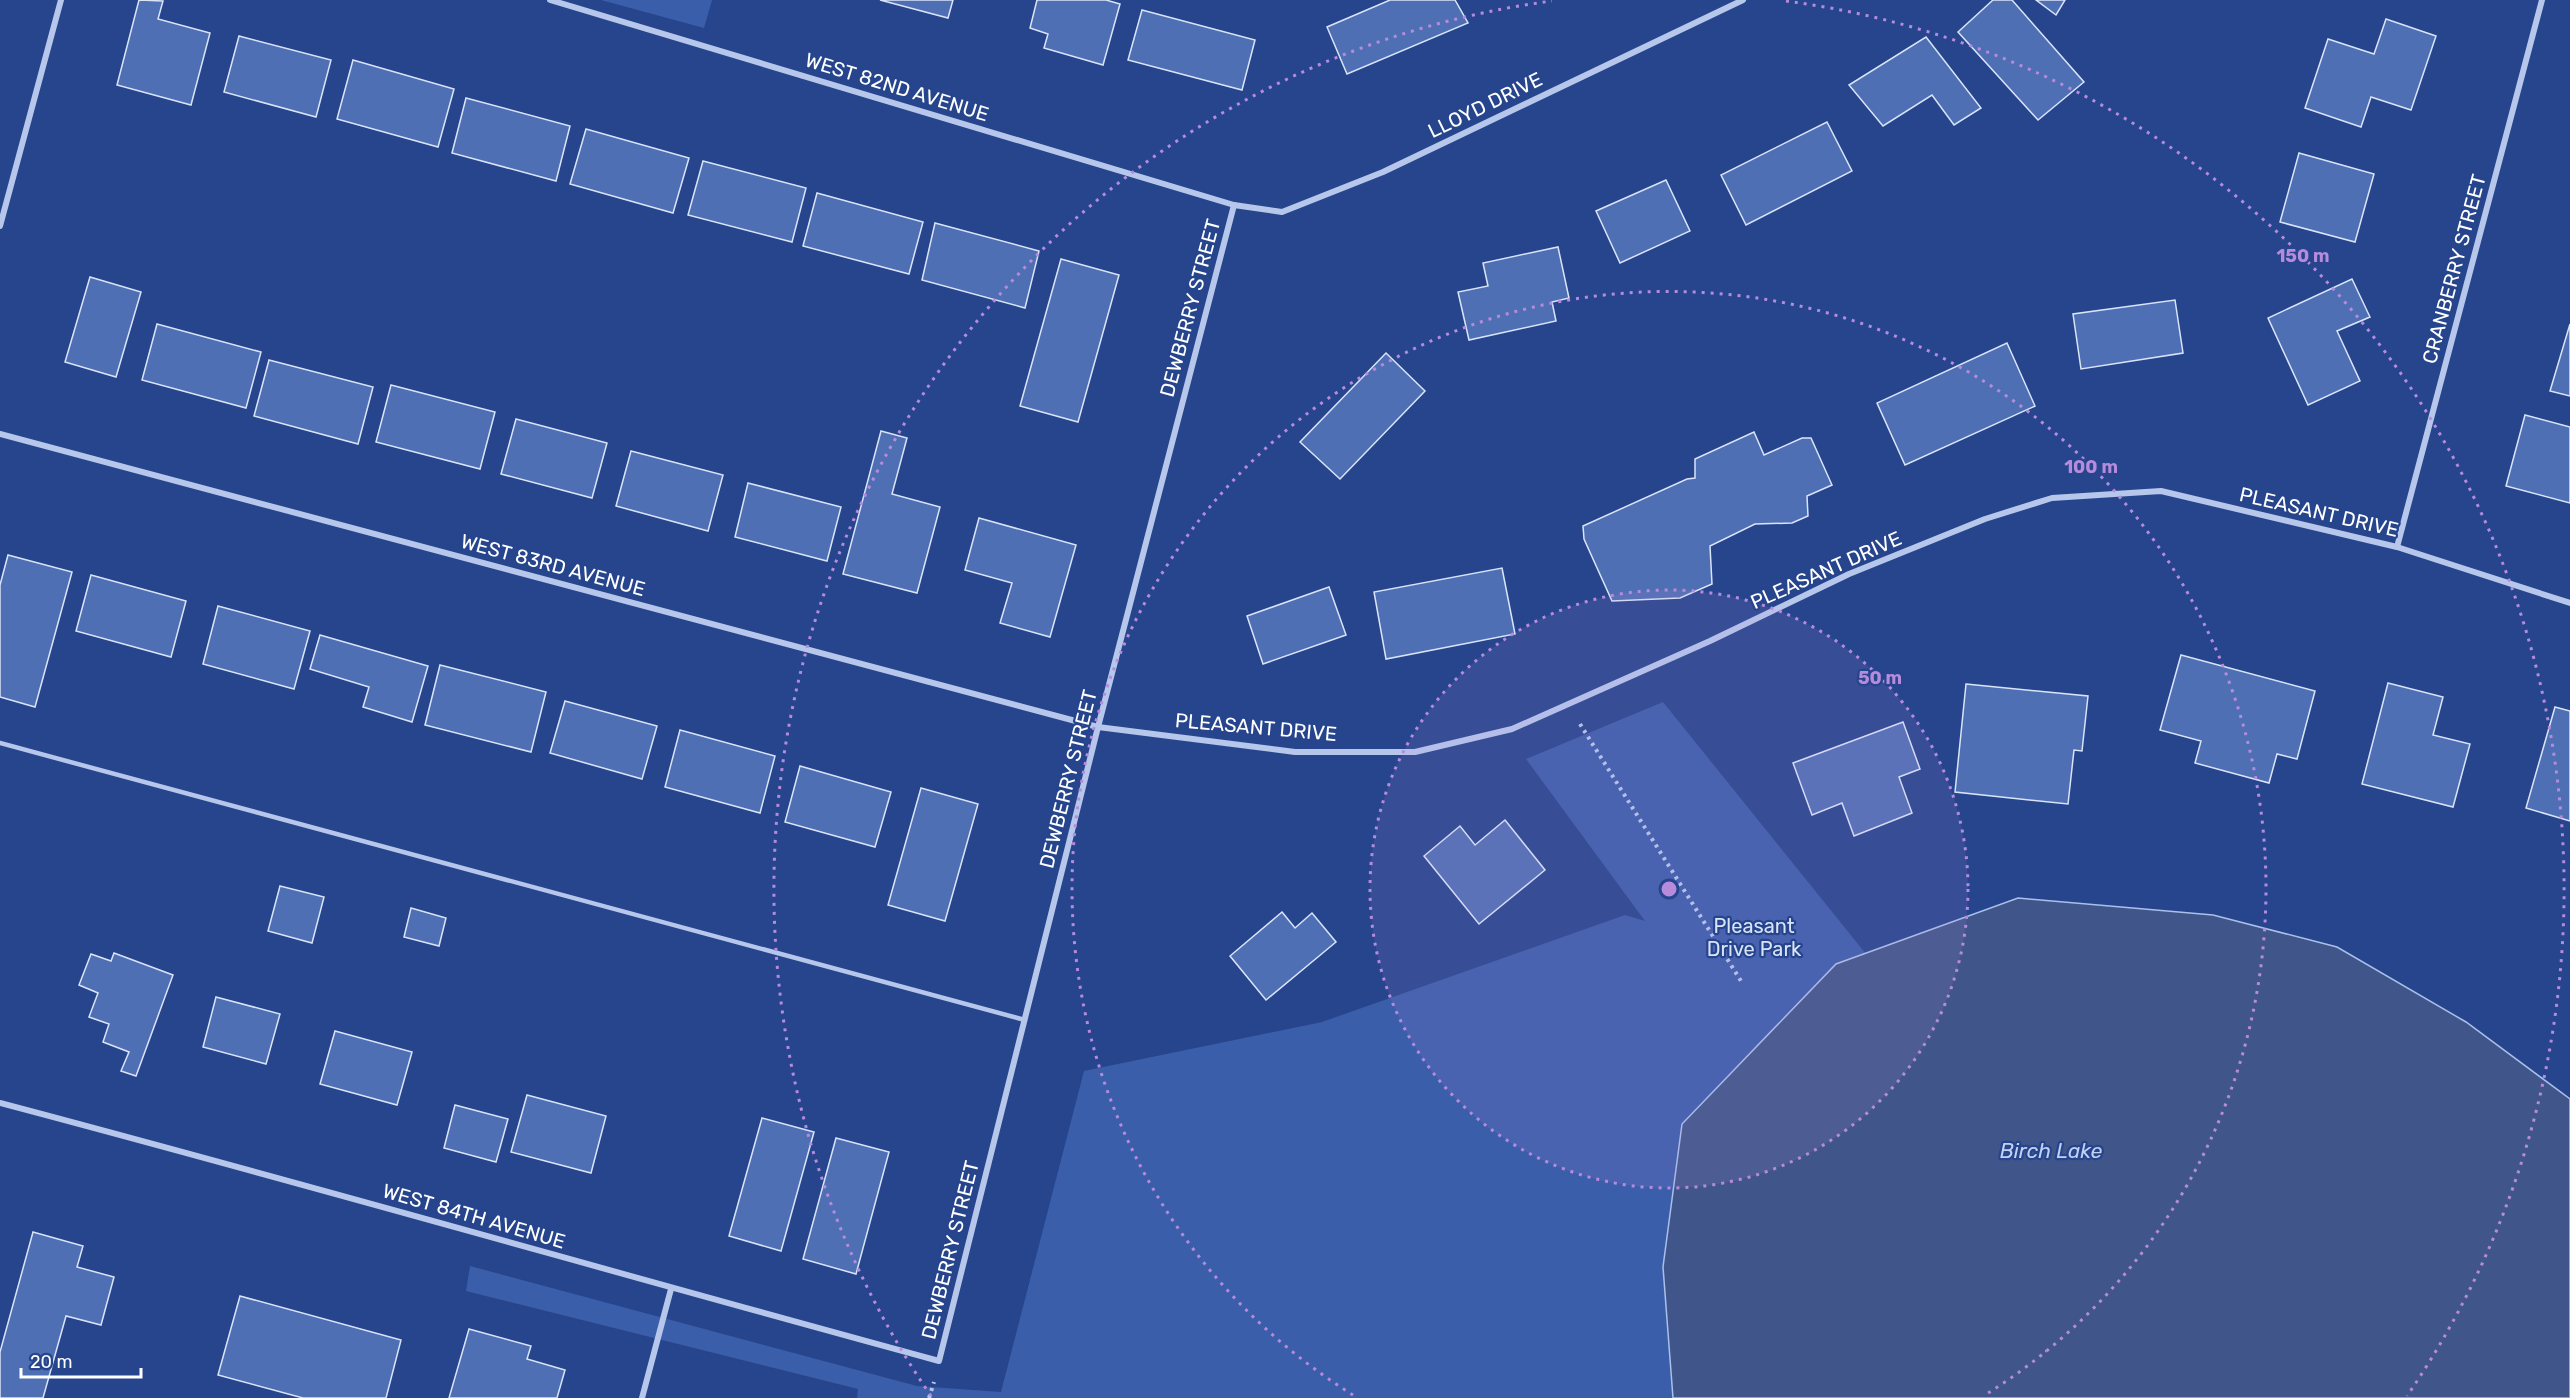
<svg xmlns="http://www.w3.org/2000/svg" width="2570" height="1398" font-family="Rubik,sans-serif">
	<style>
		.green { fill: #3b5eaa }
		.water { fill: #40568a; stroke: #aac0eb; stroke-width: 1.5 }
		.building { fill: #4f6fb4; stroke: #dae4f8; stroke-width: 1.5 }
		.lines { fill: none; stroke-linecap: round; stroke-linejoin: round }
		.path { stroke: #b6c7eb; stroke-width: 4; stroke-dasharray: 3 4.5; stroke-linecap: butt }
		.lane { stroke: #b6c7eb; stroke-width: 4.5 }
		.street { stroke: #b6c7eb; stroke-width: 6 }
		.ring { fill: none; stroke: #b68bdc; stroke-width: 3; stroke-dasharray: 3 6 }
		.labels { text-anchor: middle; dominant-baseline: central; stroke-width: 4.5; stroke-linejoin: round; paint-order: stroke }
		.street-label { font-size: 20px; fill: #fff; stroke: #26458d }
		.park-label { font-size: 20px; fill: #dae4f8; stroke: #26458d }
		.water-label { font-size: 21px; font-style: italic; fill: #c2d1f2; stroke: #26458d }
		.centre { fill: #b68bdc; stroke: #26458d; stroke-width: 3 }
		.ring-label { font-size: 18px; text-anchor: middle; font-weight: bold; fill: #b68bdc; stroke: #26458d; stroke-width: 4.5; stroke-linejoin: round; paint-order: stroke }
	</style>
	<rect width="100%" height="100%" fill="#26458d"/>
	<!-- green -->
	<g class="green">
		<polygon points="601,0 712,0 704,28"/>
		<polygon points="1663,702 1866,954 1836,964 1663,1267 1673,1398 857,1398 858,1389 466,1291 470,1266 917,1386 1001,1392 1084,1071 1322,1022 1625,915 1645,921 1526,759"/>
	</g>
	<!-- water -->
	<polygon class="water" points="2018,898 2213,915 2337,947 2466,1022 2570,1099 2570,1398 1673,1398 1663,1267 1682,1124 1836,964"/>
	<!-- building -->
	<g class="building">
		<polygon points="139,0 163,1 158,19 210,33 191,105 117,85"/>
		<polygon points="880,0 953,0 948,18"/>
		<polygon points="1037,0 1106,0 1120,4 1103,65 1044,48 1048,34 1030,28"/>
		<polygon points="1390,0 1455,0 1468,23 1347,74 1327,27"/>
		<polygon points="1993,0 2012,0 2084,82 2038,120 1958,32"/>
		<polygon points="2036,0 2065,0 2056,15"/>
		<polygon points="1142,10 1255,40 1242,90 1128,60"/>
		<polygon points="2386,19 2436,36 2411,110 2371,97 2361,127 2305,108 2328,39 2374,54"/>
		<polygon points="239,36 331,60 316,117 224,92"/>
		<polygon points="1926,37 1981,108 1954,125 1932,95 1883,126 1849,85"/>
		<polygon points="353,60 454,89 438,147 337,119"/>
		<polygon points="466,98 570,126 556,181 452,153"/>
		<polygon points="1827,122 1852,171 1746,225 1721,175"/>
		<polygon points="586,129 689,158 673,213 570,184"/>
		<polygon points="2299,153 2374,174 2355,242 2280,222"/>
		<polygon points="703,161 806,188 792,242 688,215"/>
		<polygon points="1666,180 1690,231 1620,263 1596,211"/>
		<polygon points="817,193 923,222 909,274 803,246"/>
		<polygon points="935,223 1039,251 1025,308 922,280"/>
		<polygon points="1558,247 1569,298 1552,302 1556,321 1469,340 1458,292 1488,286 1483,263"/>
		<polygon points="1061,259 1119,275 1078,422 1020,406"/>
		<polygon points="90,277 141,292 116,377 65,362"/>
		<polygon points="2352,279 2370,317 2337,331 2360,381 2308,405 2268,318"/>
		<polygon points="2175,300 2183,353 2081,369 2073,314"/>
		<polygon points="157,324 261,352 246,408 142,380"/>
		<polygon points="2570,324 2570,396 2550,391"/>
		<polygon points="2007,343 2035,406 1905,465 1877,403"/>
		<polygon points="1386,353 1425,391 1340,479 1300,442"/>
		<polygon points="269,360 373,387 358,444 254,416"/>
		<polygon points="391,385 495,412 480,469 376,442"/>
		<polygon points="2525,415 2570,427 2570,503 2506,486"/>
		<polygon points="516,419 607,443 592,498 501,474"/>
		<polygon points="881,431 907,438 892,494 940,507 917,593 843,574"/>
		<polygon points="1754,432 1764,455 1802,438 1811,438 1832,485 1807,496 1808,516 1792,523 1755,524 1710,546 1712,584 1680,598 1612,601 1584,539 1583,526 1687,479 1695,478 1695,459"/>
		<polygon points="631,451 723,475 708,531 616,506"/>
		<polygon points="748,483 841,507 827,561 735,537"/>
		<polygon points="979,518 1076,545 1050,637 1000,623 1012,583 965,570"/>
		<polygon points="8,555 72,572 35,707 0,697 0,585"/>
		<polygon points="1502,568 1515,634 1386,659 1374,592"/>
		<polygon points="91,575 186,601 171,657 76,631"/>
		<polygon points="1329,587 1346,635 1263,664 1247,616"/>
		<polygon points="218,606 310,631 294,689 203,664"/>
		<polygon points="320,635 428,666 412,722 363,707 369,687 310,669"/>
		<polygon points="2181,655 2315,691 2297,759 2277,754 2269,783 2195,763 2201,741 2160,730"/>
		<polygon points="440,665 546,692 531,752 425,725"/>
		<polygon points="2388,683 2443,697 2433,735 2470,744 2453,807 2362,784"/>
		<polygon points="1966,684 2088,696 2082,751 2074,750 2068,804 1955,792"/>
		<polygon points="565,701 657,726 642,779 550,753"/>
		<polygon points="2555,707 2570,711 2570,821 2526,808"/>
		<polygon points="1903,722 1920,769 1899,777 1912,813 1854,836 1842,803 1812,815 1793,763"/>
		<polygon points="680,730 775,756 760,813 665,787"/>
		<polygon points="800,766 891,792 875,847 785,822"/>
		<polygon points="921,788 978,804 945,921 888,905"/>
		<polygon points="1505,820 1545,870 1479,924 1424,856 1460,826 1475,845"/>
		<polygon points="280,886 324,897 312,943 268,931"/>
		<polygon points="411,908 446,918 439,946 404,937"/>
		<polygon points="1282,912 1295,928 1312,913 1336,942 1266,1000 1230,956"/>
		<polygon points="114,953 173,975 136,1076 121,1071 129,1052 103,1042 109,1024 89,1017 98,993 79,985 91,954 111,961"/>
		<polygon points="216,997 280,1014 266,1064 203,1047"/>
		<polygon points="335,1031 412,1052 397,1105 320,1084"/>
		<polygon points="527,1095 606,1116 591,1173 511,1152"/>
		<polygon points="455,1105 508,1119 496,1162 444,1148"/>
		<polygon points="762,1118 814,1132 781,1251 729,1236"/>
		<polygon points="836,1138 889,1152 856,1274 803,1259"/>
		<polygon points="33,1232 83,1246 77,1267 114,1277 101,1325 66,1316 43,1398 0,1398 0,1352"/>
		<polygon points="240,1296 401,1340 386,1398 303,1398 218,1375"/>
		<polygon points="469,1329 531,1346 527,1359 565,1370 557,1398 449,1398"/>
	</g>
	<g class="lines">
		<!-- path -->
		<g class="path">
			<polyline points="1580,724 1741,981"/>
			<polyline points="929,1398 934,1382"/>
		</g>
		<!-- lane -->
		<polyline class="lane" points="0,743 1025,1020"/>
		<!-- street -->
		<g class="street">
			<polyline points="550,0 1234,205 1282,212 1383,172 1743,0"/>
			<polyline points="0,226 61,0"/>
			<polyline points="0,434 1098,727 1295,752 1415,752 1512,729 1710,641 1849,574 1985,519 2052,498 2161,491 2397,547 2570,603"/>
			<polyline points="2397,547 2542,0"/>
			<path d="M 0,1103 C 314,1186 626,1276 939,1361 L 1098,727 L 1234,205"/>
			<polyline points="642,1398 671,1289"/>
		</g>
	</g>
	<!-- distance rings -->
	<circle cx="1669" cy="889" r="299" fill="#b68bdc" fill-opacity=".12"/>
	<g class="ring">
		<circle cx="1669" cy="889" r="299"/>
		<path d="M1353 1395A597 597 0 1 1 1985 1395"/>
		<path d="M931 1396A896 896 0 0 1 1552 1M1786 1A896 896 0 0 1 2407 1396"/>
	</g>
	<g class="labels">
		<!-- street labels -->
		<g class="street-label">
			<text transform="translate(897 87) rotate(17)">WEST 82ND AVENUE</text>
			<text transform="translate(1485 105) rotate(-26)">LLOYD DRIVE</text>
			<text transform="translate(2454 269) rotate(-75)">CRANBERRY STREET</text>
			<text transform="translate(1190 308) rotate(-75)">DEWBERRY STREET</text>
			<text transform="translate(2319 512) rotate(13)">PLEASANT DRIVE</text>
			<text transform="translate(553 565) rotate(15)">WEST 83RD AVENUE</text>
			<text transform="translate(1826 570) rotate(-24)">PLEASANT DRIVE</text>
			<text transform="translate(1256 727) rotate(5)">PLEASANT DRIVE</text>
			<text transform="translate(1068 779) rotate(-76)">DEWBERRY STREET</text>
			<text transform="translate(474 1216) rotate(16)">WEST 84TH AVENUE</text>
			<text transform="translate(950 1250) rotate(-76)">DEWBERRY STREET</text>
		</g>
		<!-- park labels -->
		<g class="park-label">
			<text x="1754" y="926">Pleasant<tspan x="1754" dy="23">Drive Park</tspan></text>
		</g>
		<!-- water labels -->
		<g class="water-label">
			<text x="2051" y="1150">Birch Lake</text>
		</g>
	</g>
	<circle cx="1669" cy="889" r="9" class="centre"/>
	<g class="ring-label">
		<text x="2303" y="262">150 m</text>
		<text x="2091" y="473">100 m</text>
		<text x="1880" y="684">50 m</text>
	</g>
	<!-- scale -->
	<path d="M21 1368v9h120v-9" fill="none" stroke="#ffffff" stroke-width="3"/>
	<text x="30" y="1368" font-size="18" fill="#ffffff" stroke="#26458d" stroke-width="4.5" paint-order="stroke">20 m</text>
</svg>
